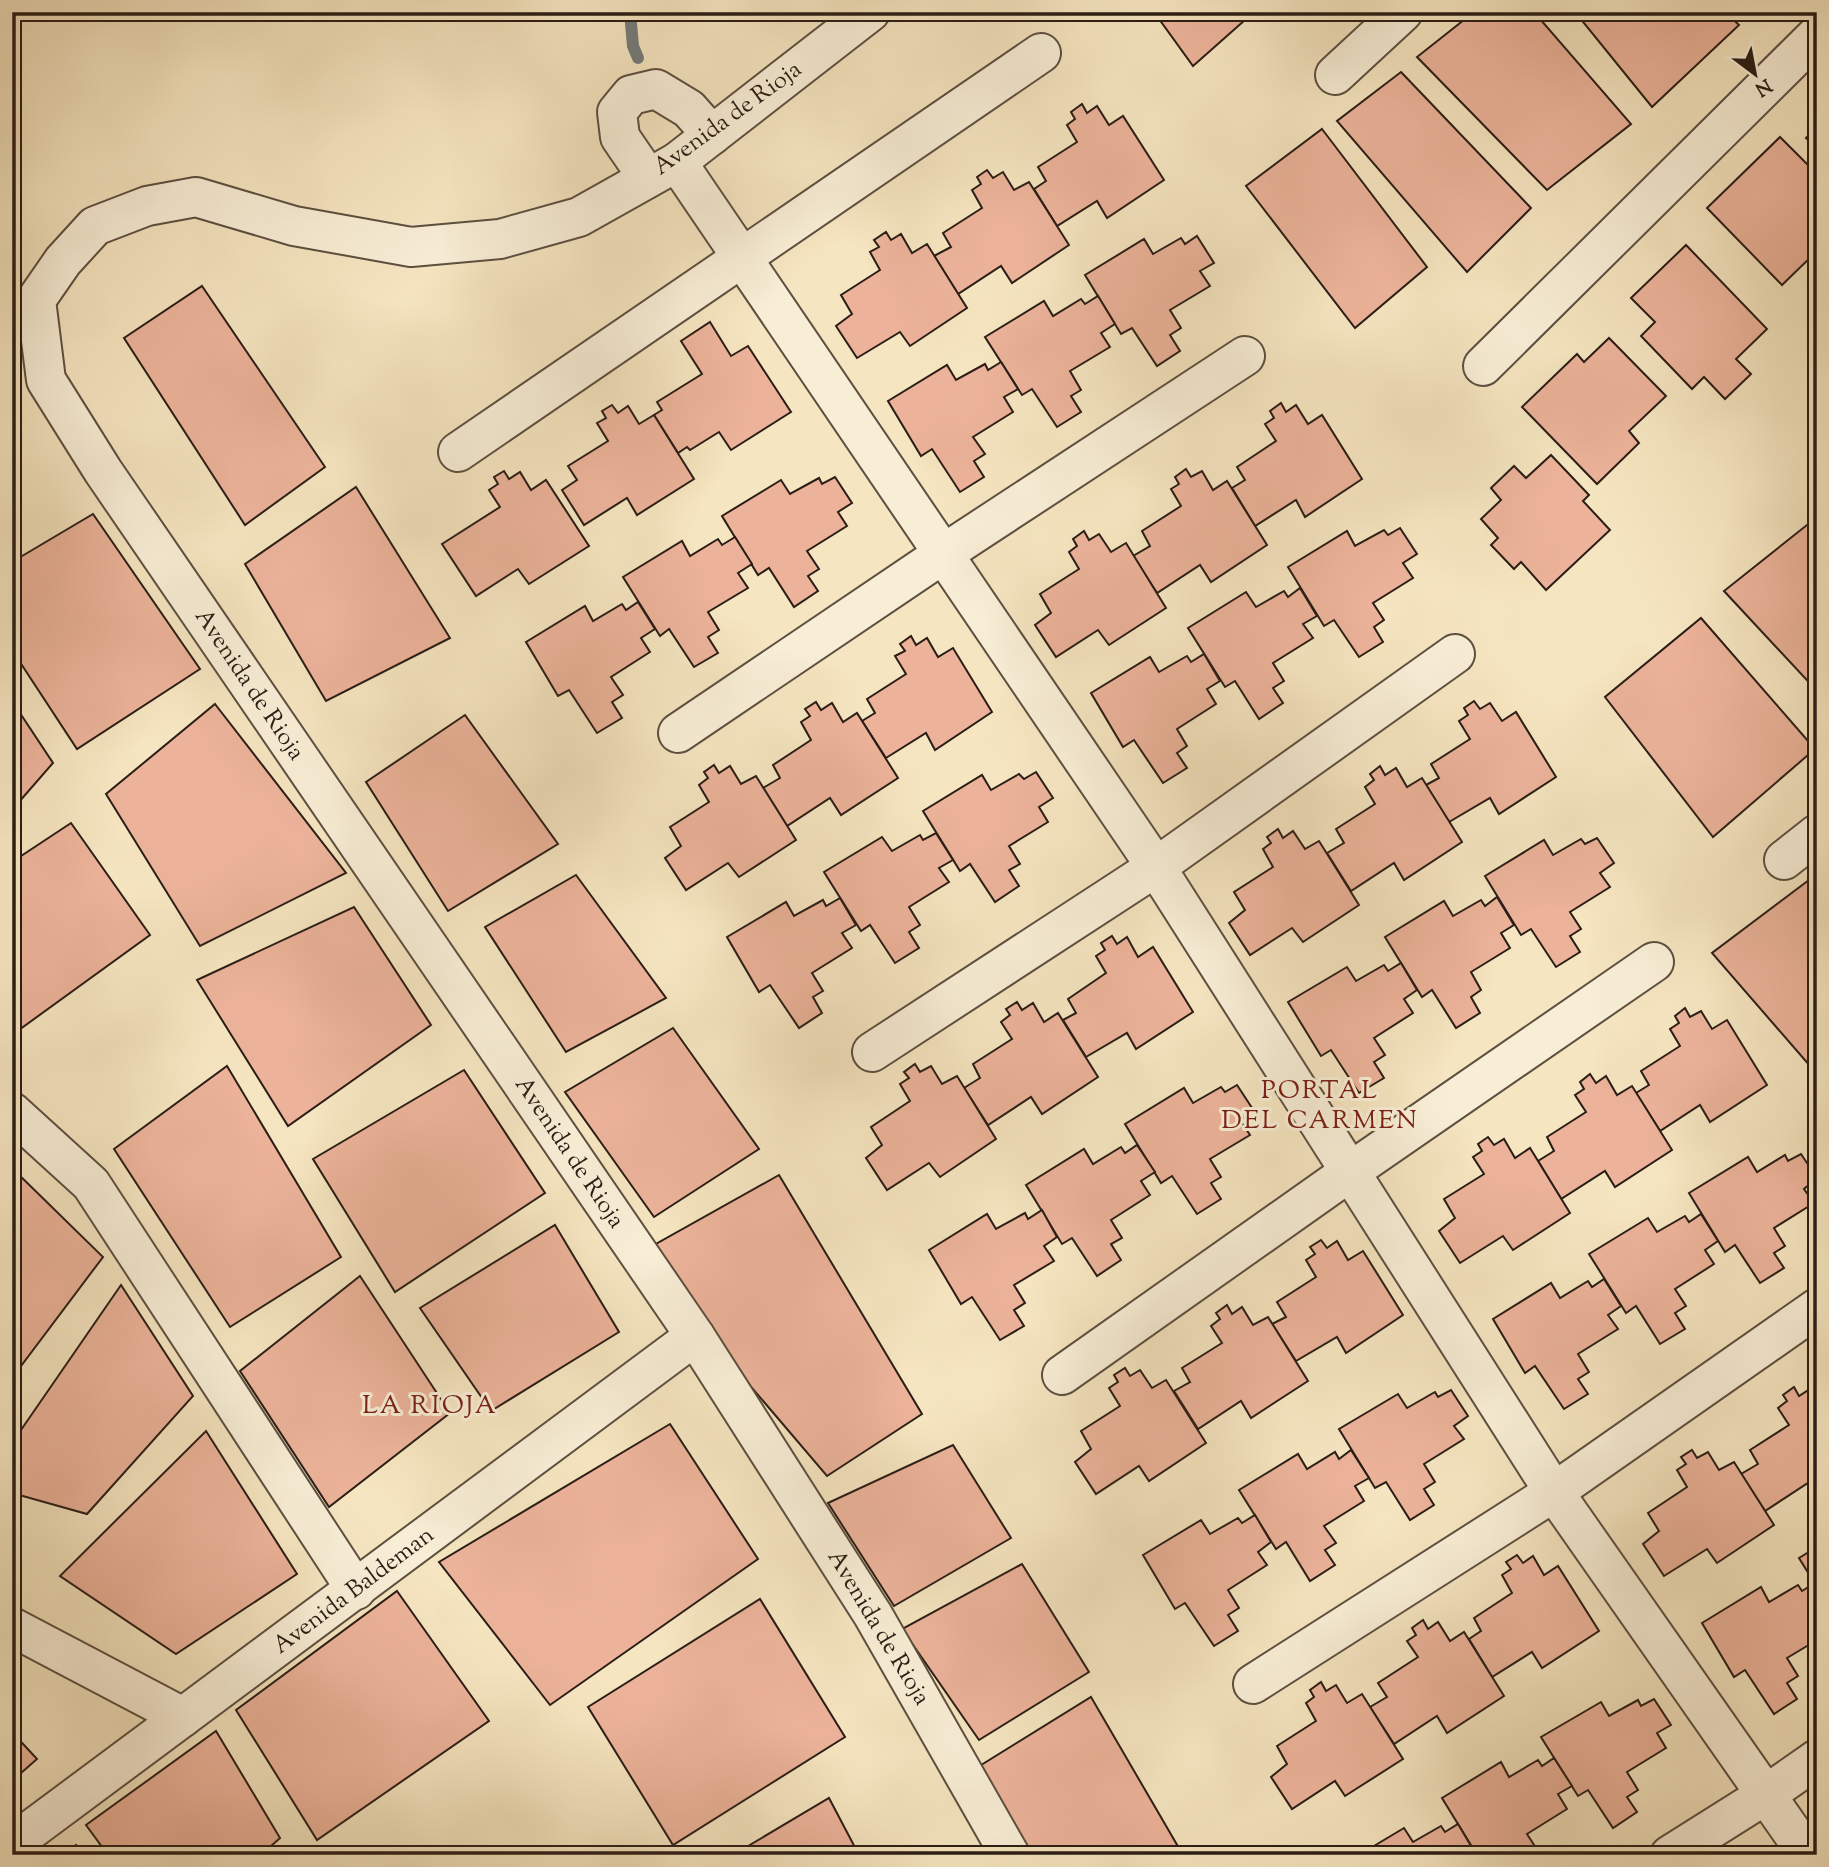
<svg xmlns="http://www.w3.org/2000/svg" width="1829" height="1867" font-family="'Sorts Mill Goudy',serif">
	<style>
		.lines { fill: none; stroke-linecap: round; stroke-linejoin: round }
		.stream { stroke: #737c7a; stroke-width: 12 }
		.building { fill: #ecb39a; stroke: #2a1d15; stroke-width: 2 }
		.minor-casing { stroke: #5d4f40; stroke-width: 42 }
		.minor { stroke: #f8eed6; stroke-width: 38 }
		.labels { text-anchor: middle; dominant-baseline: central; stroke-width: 6; stroke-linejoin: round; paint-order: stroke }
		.street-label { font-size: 24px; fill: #2a1d15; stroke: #f8eed6 }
		.neighbourhood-label { font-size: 26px; letter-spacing: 2px; fill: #7a1f14; stroke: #f8eed6 }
	</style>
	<rect width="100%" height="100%" fill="#f5e5c0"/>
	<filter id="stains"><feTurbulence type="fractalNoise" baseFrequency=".00286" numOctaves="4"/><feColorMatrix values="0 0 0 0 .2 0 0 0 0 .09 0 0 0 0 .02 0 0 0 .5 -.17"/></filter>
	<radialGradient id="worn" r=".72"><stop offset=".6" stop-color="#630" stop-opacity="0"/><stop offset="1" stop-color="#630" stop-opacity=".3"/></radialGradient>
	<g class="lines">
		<!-- stream -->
		<polyline class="stream" points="630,12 633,46 638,58"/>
	</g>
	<!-- building -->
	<g class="building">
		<polygon points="1154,12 1254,12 1193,66"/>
		<polygon points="1474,12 1534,12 1631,124 1547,190 1417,57"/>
		<polygon points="1575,12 1725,12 1739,25 1652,107"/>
		<polygon points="1401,72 1531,208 1467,272 1337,121"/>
		<polygon points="1082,104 1087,113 1097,106 1109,125 1123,116 1164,180 1107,218 1097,201 1057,226 1034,189 1046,181 1038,167 1077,142 1067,125 1075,119 1071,112"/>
		<polygon points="1817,127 1817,149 1806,138"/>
		<polygon points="1322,129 1427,267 1355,328 1246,186"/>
		<polygon points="1780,137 1817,174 1817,251 1782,285 1707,208"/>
		<polygon points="987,170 993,178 1003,172 1014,190 1029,182 1069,245 1012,283 1001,266 958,294 934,256 951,247 943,233 982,208 972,190 981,184 977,177"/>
		<polygon points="886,232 891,240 901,234 912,253 927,244 967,308 910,346 900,332 857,358 836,326 852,314 841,295 880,270 870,252 879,247 874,240"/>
		<polygon points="1197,236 1214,263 1200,271 1210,286 1170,310 1181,328 1170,335 1180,351 1157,366 1132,328 1121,334 1085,275 1144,239 1153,254 1181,238 1185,244"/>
		<polygon points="1686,245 1767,329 1736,359 1751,374 1725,399 1704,377 1692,389 1641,336 1655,322 1631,298"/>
		<polygon points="202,286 325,467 245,525 124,338"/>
		<polygon points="1098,296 1115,324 1101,333 1110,347 1070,371 1081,390 1071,396 1081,412 1057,427 1032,389 1022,395 985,337 1044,301 1053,316 1081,299 1085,304"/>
		<polygon points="710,322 731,356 748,346 791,412 731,450 719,432 690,450 687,447 678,453 654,415 662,410 657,402 702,374 681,341"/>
		<polygon points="1609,338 1666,396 1629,431 1639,443 1597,484 1522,407 1577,354 1584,362"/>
		<polygon points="1001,362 1018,389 1004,397 1013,412 973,437 985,454 974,461 984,477 960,492 932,449 921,456 888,401 947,365 956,380 985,364 988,370"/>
		<polygon points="1281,403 1286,412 1296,405 1308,424 1322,415 1362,479 1305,517 1296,500 1255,526 1232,488 1245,480 1237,467 1276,441 1265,424 1274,418 1270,411"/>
		<polygon points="612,405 618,413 628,406 639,424 654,415 694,479 637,515 627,498 584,525 562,490 577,480 568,466 608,441 597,423 606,418 602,411"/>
		<polygon points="1551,455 1589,495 1583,501 1610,530 1546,590 1521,562 1514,569 1491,545 1498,538 1481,519 1501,500 1491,488 1514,466 1526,478"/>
		<polygon points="1186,469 1191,477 1202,471 1213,490 1227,481 1267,545 1211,582 1200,565 1157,593 1133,556 1150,546 1142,531 1181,506 1171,489 1179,484 1175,477"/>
		<polygon points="504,471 509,479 520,472 531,490 546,480 589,546 529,584 518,569 476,596 442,544 500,507 489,490 498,484 494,477"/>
		<polygon points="835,477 852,503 838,512 847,526 807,551 819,569 808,576 818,591 794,607 769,568 758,575 722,516 781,480 790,494 819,478 822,484"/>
		<polygon points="356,487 450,638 326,701 245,564"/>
		<polygon points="93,514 200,669 77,749 12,650 12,562"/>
		<polygon points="1817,517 1817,691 1724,591"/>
		<polygon points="1400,528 1417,554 1403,563 1413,578 1373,603 1384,620 1374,627 1383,642 1359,657 1334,620 1324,626 1288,567 1347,531 1355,546 1384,530 1388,535"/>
		<polygon points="1084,531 1089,540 1099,534 1111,552 1126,543 1166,608 1109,645 1098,630 1056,657 1035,625 1051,613 1040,594 1079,569 1069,552 1077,546 1073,539"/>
		<polygon points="735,537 752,564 738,573 748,588 708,612 719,630 708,637 718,653 694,667 669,629 660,636 623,577 682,541 690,556 718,539 722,545"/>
		<polygon points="1300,588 1317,616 1303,624 1313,638 1273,663 1284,681 1273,688 1283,703 1259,719 1235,681 1225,687 1188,628 1246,592 1256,607 1284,591 1288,597"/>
		<polygon points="638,602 655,629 641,638 650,652 611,677 623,695 612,702 622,718 597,733 569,690 558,696 526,642 585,606 593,621 622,604 626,610"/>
		<polygon points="1701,618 1815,749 1713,837 1605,697"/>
		<polygon points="911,636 916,645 927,638 938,657 953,648 992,712 935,750 926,733 886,758 862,721 875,713 867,699 906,674 895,656 905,651 900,644"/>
		<polygon points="1204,654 1220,681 1207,689 1216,704 1177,729 1187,746 1177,753 1187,768 1163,783 1134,740 1123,747 1091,693 1150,657 1159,672 1187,656 1191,662"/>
		<polygon points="12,701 53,763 12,810"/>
		<polygon points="1474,701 1480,709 1490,703 1502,721 1516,712 1556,777 1499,814 1490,798 1449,822 1426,785 1439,778 1431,764 1470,739 1459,721 1468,715 1464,708"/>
		<polygon points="816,702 821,710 832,703 843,722 857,713 898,778 841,815 830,798 787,826 763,788 780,778 773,765 811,740 801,722 810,716 805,709"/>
		<polygon points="215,704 346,873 200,946 106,794"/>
		<polygon points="465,715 558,844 448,911 366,782"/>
		<polygon points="714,765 719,773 730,766 741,784 756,776 796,840 739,877 728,863 686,890 665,858 681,846 670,827 709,802 699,785 708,778 704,772"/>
		<polygon points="1380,766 1385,775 1396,768 1407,787 1422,778 1462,842 1404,880 1394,863 1351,891 1327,853 1344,843 1336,829 1375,804 1365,787 1374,780 1370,774"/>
		<polygon points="1036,772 1053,798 1039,807 1048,822 1009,846 1020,864 1009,870 1019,886 995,902 970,864 960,871 923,811 982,775 991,790 1019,774 1024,779"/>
		<polygon points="71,823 150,935 12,1035 12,862"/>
		<polygon points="1278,829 1283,838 1293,831 1305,849 1319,841 1359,905 1303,942 1292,928 1250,955 1229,923 1245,910 1234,892 1273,867 1263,849 1271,843 1267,837"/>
		<polygon points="936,833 953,860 939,868 949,882 909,907 920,925 909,932 919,948 895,963 870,925 861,931 824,872 882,837 892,851 920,835 923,840"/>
		<polygon points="1597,838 1614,863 1600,873 1610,887 1570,912 1581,929 1570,936 1580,952 1556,967 1531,929 1521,935 1485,876 1544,840 1553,855 1581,839 1585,844"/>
		<polygon points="1817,874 1817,1074 1712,953"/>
		<polygon points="576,875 666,998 566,1052 485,927"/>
		<polygon points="1497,897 1514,925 1501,933 1510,948 1471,972 1481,990 1471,997 1480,1013 1456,1028 1432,990 1422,997 1385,937 1444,901 1453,916 1481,900 1485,906"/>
		<polygon points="840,898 856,925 842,933 852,948 812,973 823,991 813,997 822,1013 799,1028 770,985 759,992 727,937 786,902 794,916 823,900 826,906"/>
		<polygon points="354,907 431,1025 288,1126 197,980"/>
		<polygon points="1112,936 1117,944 1127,937 1138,957 1153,947 1193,1012 1136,1049 1127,1033 1086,1057 1063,1020 1076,1013 1068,999 1106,973 1096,956 1105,950 1101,943"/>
		<polygon points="1401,963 1417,990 1404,999 1413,1013 1374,1038 1385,1055 1374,1062 1384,1078 1359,1093 1331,1050 1321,1056 1288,1002 1347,967 1356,981 1384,965 1388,971"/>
		<polygon points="1017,1002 1022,1010 1033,1003 1044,1022 1058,1013 1098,1077 1042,1114 1031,1097 988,1125 964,1088 980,1078 973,1064 1012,1039 1001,1022 1010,1015 1006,1009"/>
		<polygon points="1685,1008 1690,1017 1701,1011 1712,1029 1727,1020 1767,1085 1710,1122 1700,1105 1660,1131 1636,1093 1649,1085 1641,1071 1680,1046 1670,1029 1679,1023 1675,1016"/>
		<polygon points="673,1028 759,1149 654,1217 565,1092"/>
		<polygon points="915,1064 920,1072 931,1066 942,1084 957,1076 996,1139 940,1177 929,1163 887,1190 866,1158 882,1145 871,1127 910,1101 900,1084 909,1078 904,1072"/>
		<polygon points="227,1066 341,1257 230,1327 114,1149"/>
		<polygon points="464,1070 545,1193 395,1292 313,1159"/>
		<polygon points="1590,1074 1596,1083 1606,1076 1617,1095 1632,1086 1672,1150 1615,1187 1605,1171 1561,1199 1538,1161 1554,1151 1547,1137 1586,1112 1575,1095 1584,1089 1580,1082"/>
		<polygon points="1237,1085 1254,1111 1240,1120 1250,1135 1210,1159 1221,1177 1211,1183 1221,1199 1197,1214 1172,1176 1161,1183 1125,1124 1184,1088 1193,1103 1221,1087 1225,1092"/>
		<polygon points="1488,1137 1494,1145 1504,1139 1515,1158 1530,1148 1570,1213 1513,1250 1503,1236 1460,1263 1439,1231 1455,1218 1444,1199 1484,1174 1473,1157 1482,1151 1478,1144"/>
		<polygon points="1137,1145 1155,1172 1141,1181 1150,1195 1111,1220 1122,1238 1111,1244 1121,1260 1097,1276 1072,1238 1062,1244 1026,1185 1084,1149 1093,1164 1121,1147 1125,1153"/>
		<polygon points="1801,1154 1817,1178 1804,1189 1814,1203 1774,1228 1785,1246 1774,1253 1784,1268 1760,1283 1735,1245 1725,1252 1689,1193 1748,1157 1757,1172 1785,1155 1788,1161"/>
		<polygon points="12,1168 103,1257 12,1378"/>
		<polygon points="779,1175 922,1414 827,1476 638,1254"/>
		<polygon points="1042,1210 1057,1237 1044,1246 1054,1261 1014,1285 1025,1303 1014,1310 1024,1326 1000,1340 972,1297 961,1304 929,1250 987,1214 996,1229 1025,1213 1028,1219"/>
		<polygon points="1701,1214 1718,1241 1705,1250 1714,1264 1675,1289 1686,1306 1675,1313 1685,1329 1660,1344 1636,1306 1626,1313 1589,1254 1648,1218 1657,1232 1685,1216 1689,1222"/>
		<polygon points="555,1225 619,1332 491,1411 420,1308"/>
		<polygon points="1321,1240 1327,1248 1337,1241 1348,1260 1363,1251 1403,1315 1346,1353 1337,1337 1296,1361 1272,1324 1286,1317 1277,1302 1316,1277 1306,1260 1315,1254 1310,1247"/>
		<polygon points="360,1276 450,1413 329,1507 240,1371"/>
		<polygon points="1604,1279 1621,1306 1608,1315 1618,1329 1578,1354 1589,1372 1578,1379 1588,1394 1564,1409 1535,1366 1525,1373 1493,1319 1551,1283 1560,1298 1588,1281 1592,1287"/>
		<polygon points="121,1285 193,1396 87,1514 12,1493 12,1443"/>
		<polygon points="1227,1305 1232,1314 1242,1307 1253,1325 1268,1317 1308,1381 1251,1418 1241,1401 1198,1429 1174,1391 1190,1382 1182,1368 1222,1343 1211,1326 1220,1319 1216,1313"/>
		<polygon points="1125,1368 1130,1376 1140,1370 1152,1388 1166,1380 1206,1443 1149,1481 1139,1466 1096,1494 1075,1462 1091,1449 1081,1431 1120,1406 1109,1388 1118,1382 1114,1375"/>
		<polygon points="1794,1387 1799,1396 1810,1389 1817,1401 1817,1497 1808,1483 1765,1511 1741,1474 1758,1464 1750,1450 1789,1425 1778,1408 1787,1401 1783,1395"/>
		<polygon points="1451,1390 1468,1416 1454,1426 1464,1439 1424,1464 1435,1482 1424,1489 1434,1505 1410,1520 1386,1482 1375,1488 1339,1429 1398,1394 1407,1408 1435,1392 1438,1397"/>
		<polygon points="670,1424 758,1559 550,1705 439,1562"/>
		<polygon points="206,1431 297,1574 176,1654 60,1576"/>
		<polygon points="953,1445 1011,1538 894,1606 828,1503"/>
		<polygon points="1351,1450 1369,1478 1355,1486 1364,1501 1324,1526 1336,1543 1325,1550 1335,1565 1310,1581 1286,1542 1276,1549 1239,1490 1298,1454 1307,1469 1335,1452 1339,1459"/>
		<polygon points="1692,1450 1697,1458 1708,1452 1719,1470 1734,1462 1774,1525 1717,1563 1707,1549 1664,1576 1643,1544 1659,1531 1648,1513 1687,1487 1677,1470 1686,1464 1681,1457"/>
		<polygon points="1255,1515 1271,1542 1258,1552 1267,1565 1228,1590 1239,1608 1228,1615 1238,1631 1214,1646 1185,1603 1175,1609 1143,1555 1201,1520 1210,1534 1238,1518 1242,1523"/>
		<polygon points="1817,1547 1817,1587 1799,1558"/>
		<polygon points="1517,1555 1523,1563 1533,1556 1544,1575 1558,1566 1599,1631 1542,1668 1532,1652 1492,1677 1469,1639 1481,1631 1474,1618 1512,1593 1502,1575 1511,1569 1506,1562"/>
		<polygon points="1022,1564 1089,1672 979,1740 902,1629"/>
		<polygon points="1815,1583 1817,1587 1817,1640 1787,1658 1798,1676 1787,1683 1797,1699 1774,1714 1745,1670 1734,1677 1702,1623 1761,1587 1769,1602 1798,1585 1802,1591"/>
		<polygon points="397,1591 489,1721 317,1840 236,1710"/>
		<polygon points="760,1599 845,1737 673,1845 588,1707"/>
		<polygon points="1423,1620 1428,1629 1438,1622 1450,1641 1464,1632 1504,1696 1447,1733 1437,1716 1394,1744 1370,1707 1387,1697 1378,1683 1418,1657 1407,1641 1416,1635 1412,1628"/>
		<polygon points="1321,1682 1326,1691 1336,1685 1347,1703 1362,1694 1403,1759 1345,1796 1335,1781 1292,1809 1271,1777 1287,1764 1277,1746 1316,1721 1306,1703 1314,1697 1310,1690"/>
		<polygon points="1091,1697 1183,1855 1013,1855 965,1775"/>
		<polygon points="1654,1699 1671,1725 1657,1733 1666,1748 1627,1772 1638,1790 1627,1797 1637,1812 1613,1828 1588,1790 1578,1796 1541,1737 1601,1702 1609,1716 1638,1700 1641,1706"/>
		<polygon points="216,1731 280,1838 261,1855 108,1855 86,1825"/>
		<polygon points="12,1732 37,1759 12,1781"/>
		<polygon points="1554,1758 1572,1786 1558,1794 1567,1809 1527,1834 1538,1851 1533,1855 1491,1855 1488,1851 1483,1855 1477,1855 1442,1798 1501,1762 1509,1777 1538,1760 1542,1766"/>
		<polygon points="829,1798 859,1855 733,1855"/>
		<polygon points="1458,1824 1474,1851 1468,1855 1359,1855 1404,1828 1413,1842 1441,1826 1445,1832"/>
		<polygon points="76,1845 83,1855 62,1855"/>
	</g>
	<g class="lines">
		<defs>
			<g id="minor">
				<polyline points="870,12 677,162 579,217 500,239 411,247 294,226 196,197 147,206 95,226 63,261 36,300 46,380 103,471 695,1336 873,1615 1010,1855"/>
				<polyline points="1335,75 1403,12"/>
				<polyline points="677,162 1156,867 1554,1492 1808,1855"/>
				<polyline points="648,178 620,137 617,112 631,95 656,89 689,109 712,135"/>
				<polyline points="1483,366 1817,35"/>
				<polyline points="458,452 1041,53"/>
				<polyline points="678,733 943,554 1245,356"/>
				<polyline points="1784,860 1817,834"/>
				<polyline points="872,1052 1156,867 1455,654"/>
				<polyline points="12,1112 91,1184 356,1590"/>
				<polyline points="1062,1375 1351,1171 1654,962"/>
				<polyline points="12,1627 183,1717"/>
				<polyline points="1253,1684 1554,1492 1817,1308"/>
				<polyline points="12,1844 695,1336"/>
				<polyline points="1670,1855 1767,1794 1817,1759"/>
			</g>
		</defs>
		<!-- minor casing -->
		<use href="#minor" class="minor-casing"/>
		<!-- minor -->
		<use href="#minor" class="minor"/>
	</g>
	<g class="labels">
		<!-- street labels -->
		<g class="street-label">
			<text transform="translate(728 119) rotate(-36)">Avenida de Rioja</text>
			<text transform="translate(249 685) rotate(56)">Avenida de Rioja</text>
			<text transform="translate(569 1153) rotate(56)">Avenida de Rioja</text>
			<text transform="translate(354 1591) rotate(-37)">Avenida Baldeman</text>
			<text transform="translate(878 1628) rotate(59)">Avenida de Rioja</text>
		</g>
		<!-- neighbourhood labels -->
		<g class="neighbourhood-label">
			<text x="1320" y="1091">PORTAL<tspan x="1320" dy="30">DEL CARMEN</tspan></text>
			<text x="430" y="1406">LA RIOJA</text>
		</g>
	</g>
	<!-- margin -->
	<rect width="1829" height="1867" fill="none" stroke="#f5e5c0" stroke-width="42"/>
	<rect x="14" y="14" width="1801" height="1839" fill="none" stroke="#2a1d15" stroke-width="3.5"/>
	<rect x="21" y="21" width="1787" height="1825" fill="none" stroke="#2a1d15" stroke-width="2"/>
	<!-- north arrow -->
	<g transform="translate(1755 74) rotate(148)" stroke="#f8eed6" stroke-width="5" paint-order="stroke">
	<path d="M0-5L12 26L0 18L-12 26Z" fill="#2a1d15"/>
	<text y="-10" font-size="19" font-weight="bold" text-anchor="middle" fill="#2a1d15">N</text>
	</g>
	<rect width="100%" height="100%" filter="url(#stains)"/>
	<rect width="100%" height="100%" fill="url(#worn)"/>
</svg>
